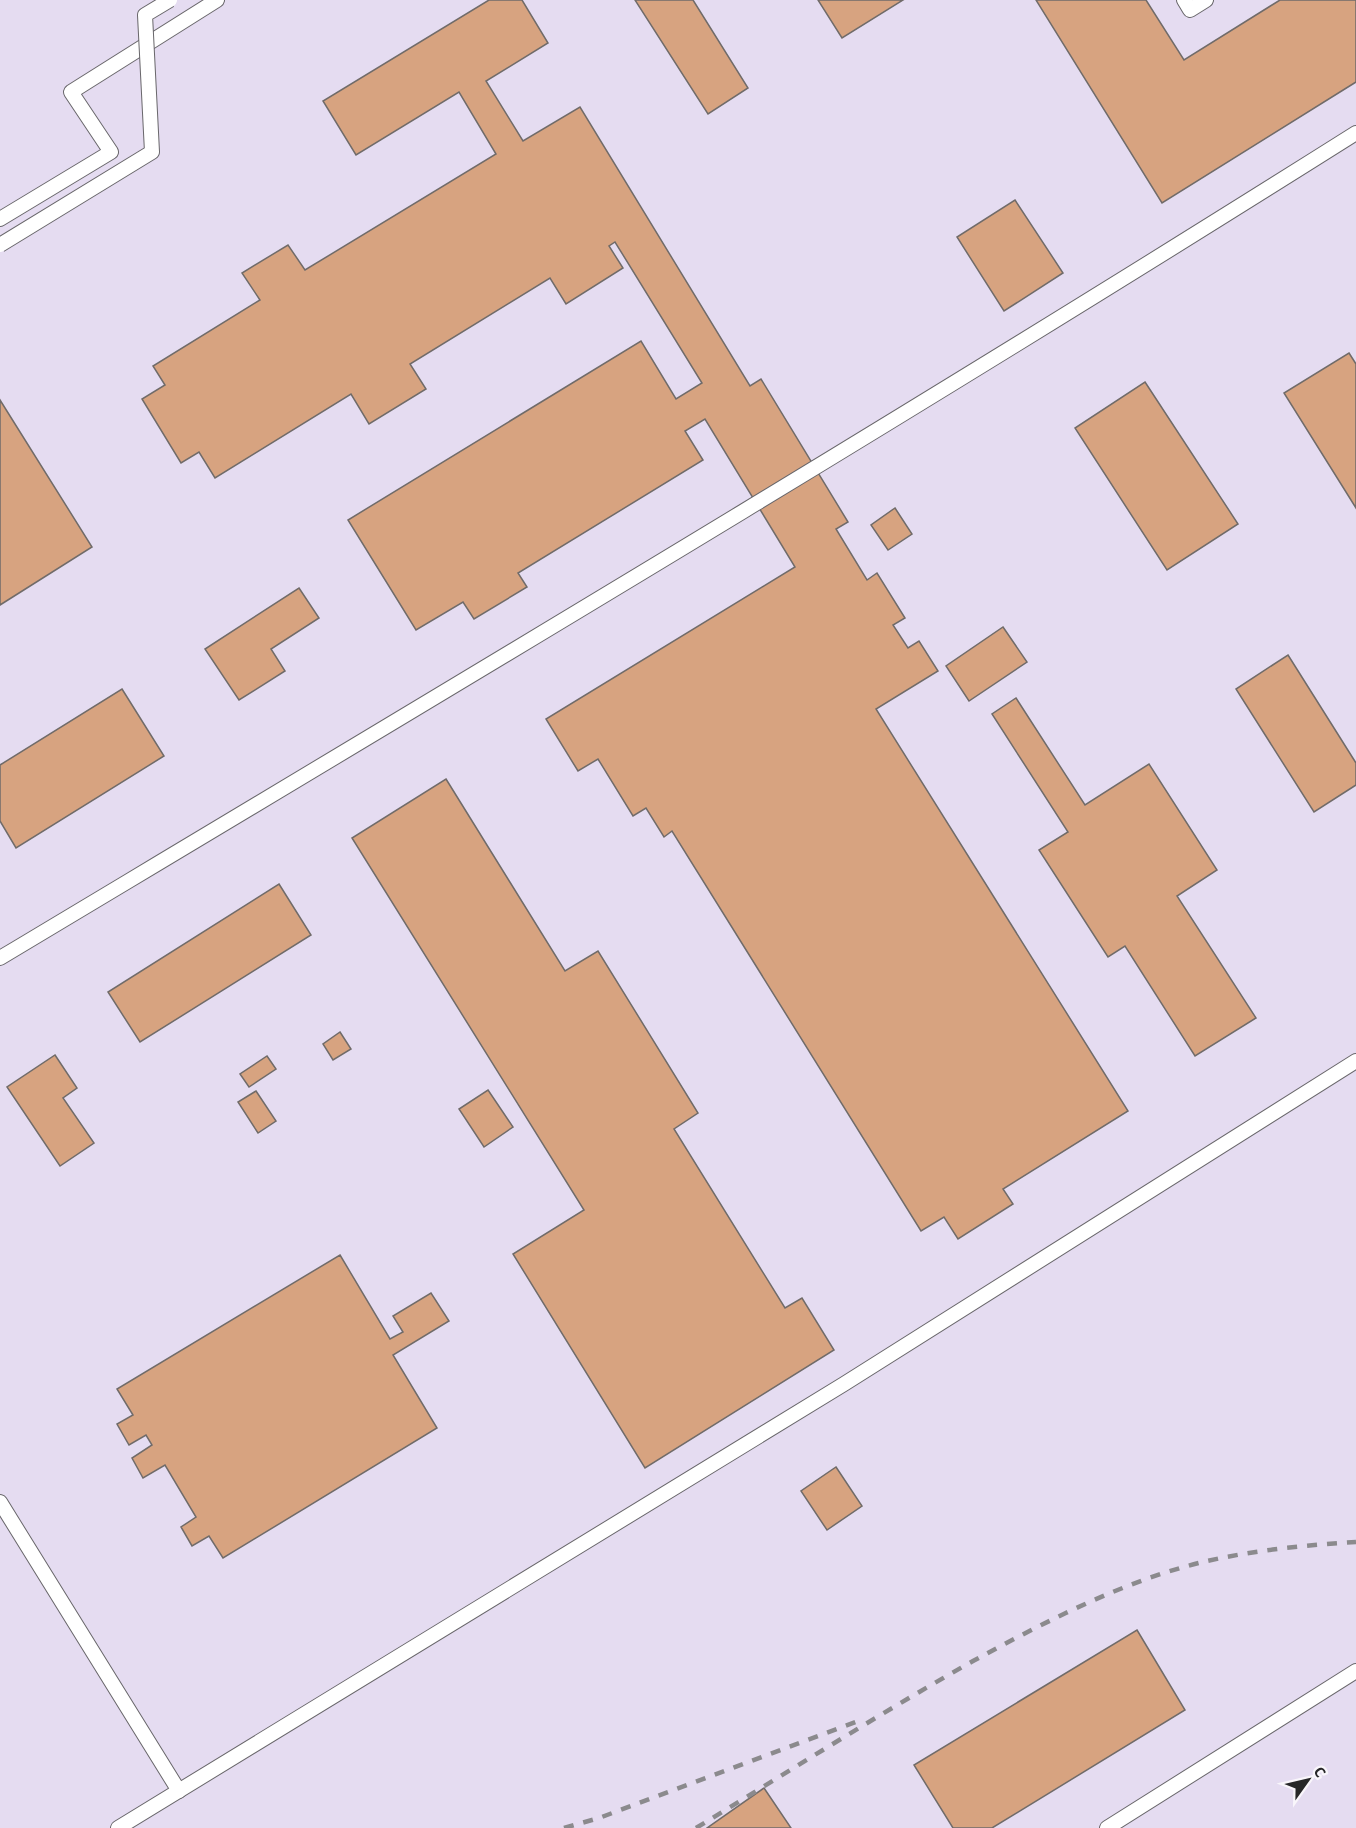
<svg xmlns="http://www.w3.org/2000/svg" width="1356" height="1828" font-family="'Alegreya Sans',sans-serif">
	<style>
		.industrial { fill: #e5dcf1 }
		.building { fill: #d7a380; stroke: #706b69; stroke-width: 1.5 }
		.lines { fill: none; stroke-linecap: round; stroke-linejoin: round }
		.service-casing { stroke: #69676b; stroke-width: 16 }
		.service { stroke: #fff; stroke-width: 14 }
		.rail { stroke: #8b8a8d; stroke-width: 4.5; stroke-dasharray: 10 10; stroke-linecap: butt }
		.service-bridge-casing { stroke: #69676b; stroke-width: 16; stroke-linecap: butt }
		.service-bridge { stroke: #fff; stroke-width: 14 }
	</style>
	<rect width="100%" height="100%" fill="#ebe9ee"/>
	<!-- industrial -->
	<rect class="industrial" x="0" y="0" width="1356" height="1828"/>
	<!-- building -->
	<g class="building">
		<polygon points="489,0 522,0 548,43 486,81 523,141 580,107 750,386 761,379 848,522 836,529 867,580 877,573 905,618 893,625 908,648 919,641 938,671 876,709 1128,1111 1003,1189 1013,1204 958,1239 944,1217 921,1231 672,831 664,837 646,808 633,816 598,759 578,771 546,719 795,567 705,419 685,431 703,460 518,573 527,587 474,619 463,602 416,630 348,520 641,341 676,399 702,383 615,242 609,246 623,268 566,304 550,278 410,364 426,389 369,424 351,394 215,478 199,452 181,463 142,399 165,385 153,366 260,300 242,273 288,245 305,270 496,154 459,92 356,155 323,101"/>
		<polygon points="635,0 693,0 748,88 708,114"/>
		<polygon points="818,0 903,0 842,38"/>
		<polygon points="1036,0 1146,0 1184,60 1280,0 1356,0 1356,82 1162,203"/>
		<polygon points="1015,200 1063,273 1004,311 957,237"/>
		<polygon points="1349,353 1356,364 1356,508 1284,393"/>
		<polygon points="1145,382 1238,524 1167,570 1075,428"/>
		<polygon points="0,400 92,547 0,605"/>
		<polygon points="895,508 912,534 888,550 871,525"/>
		<polygon points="299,588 319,618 271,649 285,671 239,700 205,649"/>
		<polygon points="1003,627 1027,662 969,701 946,666"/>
		<polygon points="1288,655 1356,763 1356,785 1314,812 1236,689"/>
		<polygon points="122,689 164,756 16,848 0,821 0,765"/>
		<polygon points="1016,698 1085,805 1149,764 1217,870 1177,896 1256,1018 1195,1056 1125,946 1108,957 1039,850 1068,832 992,714"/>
		<polygon points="446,779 565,971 598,951 698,1113 674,1129 785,1308 802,1298 834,1350 645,1468 513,1254 584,1210 352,838"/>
		<polygon points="279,884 311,935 140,1042 108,992"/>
		<polygon points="340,1032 351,1049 333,1060 323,1044"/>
		<polygon points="55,1055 77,1088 63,1098 94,1143 60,1166 7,1087"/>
		<polygon points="267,1056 276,1069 249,1087 240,1074"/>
		<polygon points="488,1090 513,1127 484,1147 459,1109"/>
		<polygon points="256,1091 276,1121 258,1133 238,1102"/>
		<polygon points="340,1255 390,1339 403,1332 393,1316 431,1293 449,1321 393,1355 437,1428 223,1558 209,1536 192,1546 181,1527 196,1517 165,1465 143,1478 132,1458 152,1445 146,1435 129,1445 117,1424 133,1415 117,1389"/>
		<polygon points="836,1467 862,1506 827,1530 801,1491"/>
		<polygon points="1137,1630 1185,1710 992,1828 953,1828 914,1765"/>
		<polygon points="764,1788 791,1828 707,1828"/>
	</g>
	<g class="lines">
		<defs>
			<g id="service">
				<polyline points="1184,0 1190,10 1206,0"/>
				<polyline points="0,219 111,152 71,92 217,0"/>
				<path d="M 0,958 C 454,686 909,415 1356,133"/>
				<polyline points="0,1502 179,1791"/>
				<polyline points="118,1828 844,1384 1356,1061"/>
				<polyline points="1107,1828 1356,1671"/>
			</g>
		</defs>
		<!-- service casing -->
		<use href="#service" class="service-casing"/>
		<!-- service -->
		<use href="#service" class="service"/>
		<!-- rail -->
		<g class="rail">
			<polyline points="564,1828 599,1818 861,1720"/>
			<path d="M 696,1828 C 788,1772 879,1714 973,1661 C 1047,1621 1125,1580 1207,1561 C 1256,1550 1306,1545 1356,1542"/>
		</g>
		<defs>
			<polyline id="service-bridge" points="0,245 152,152 145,15 170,0"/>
		</defs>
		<!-- service-bridge casing -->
		<use href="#service-bridge" class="service-bridge-casing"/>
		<!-- service-bridge -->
		<use href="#service-bridge" class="service-bridge"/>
	</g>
	<!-- north arrow -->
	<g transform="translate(1308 1780) rotate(56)" stroke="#f9f6fb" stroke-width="4.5" paint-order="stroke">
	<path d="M0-4.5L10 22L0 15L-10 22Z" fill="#272728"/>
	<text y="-9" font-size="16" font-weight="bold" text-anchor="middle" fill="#272728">С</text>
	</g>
</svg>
